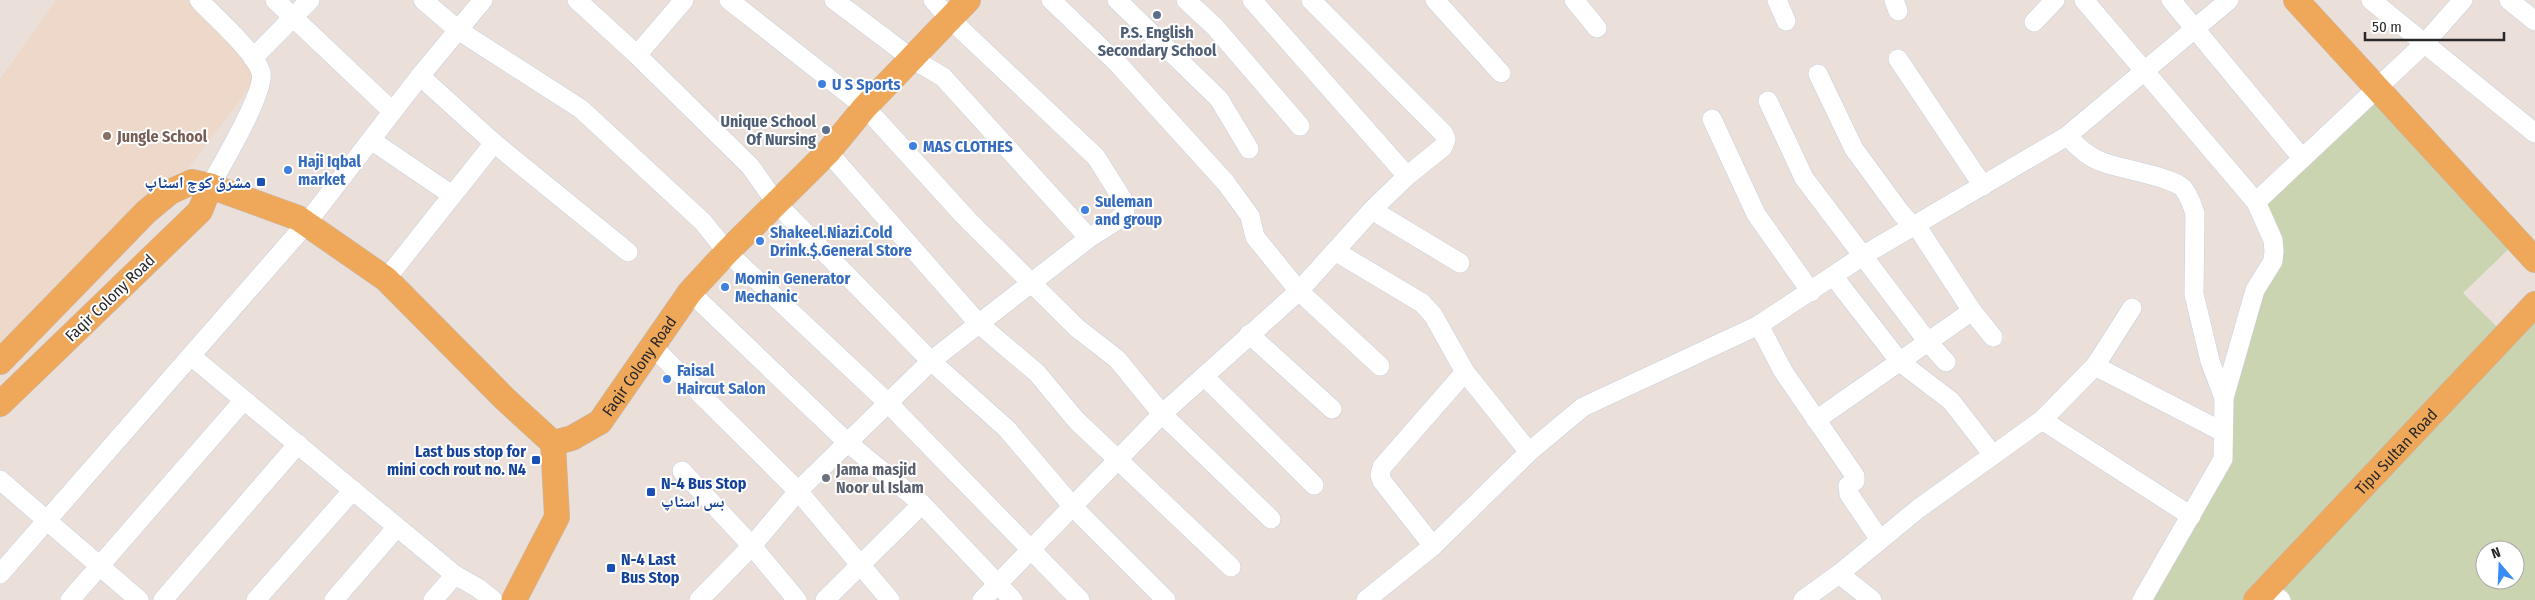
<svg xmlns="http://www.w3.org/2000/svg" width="2535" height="600" font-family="'Fira Sans Condensed','Noto Naskh Arabic',sans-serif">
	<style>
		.education { fill: #edd8c9 }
		.cemetery { fill: #cbd4b1; fill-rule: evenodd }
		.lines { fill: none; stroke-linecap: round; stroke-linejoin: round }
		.minor-casing { stroke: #c8d0da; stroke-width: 20 }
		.major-casing { stroke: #bebebe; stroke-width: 26 }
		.minor { stroke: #fff; stroke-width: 19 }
		.major { stroke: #efa85a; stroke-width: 25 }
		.service-dot { fill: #5c6f8a; stroke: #fff; stroke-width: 2 }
		.shop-dot { fill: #3f7fe0; stroke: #fff; stroke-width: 2 }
		.education-dot { fill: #8d6e63; stroke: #fff; stroke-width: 2 }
		.transit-dot { fill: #1a4fb4; stroke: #fff; stroke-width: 2 }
		.worship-dot { fill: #6b7280; stroke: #fff; stroke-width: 2 }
		.labels { text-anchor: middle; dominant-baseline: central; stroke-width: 4; stroke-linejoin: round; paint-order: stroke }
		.service-label { font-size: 16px; font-weight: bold; fill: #4e5e75; stroke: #fff }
		.shop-label { font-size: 16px; font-weight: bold; fill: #366cbe; stroke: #fff; text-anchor: start }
		.education-label { font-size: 16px; font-weight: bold; fill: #785e54; stroke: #fff; text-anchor: start }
		.transit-label { font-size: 16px; font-weight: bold; fill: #164399; stroke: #fff; text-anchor: end }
		.street-label { font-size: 16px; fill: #282828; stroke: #fff }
		.worship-label { font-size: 16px; font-weight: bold; fill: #5b616d; stroke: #fff; text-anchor: start }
	</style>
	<rect width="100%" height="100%" fill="#ebdfda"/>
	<!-- education -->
	<polygon class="education" points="56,0 199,0 261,73 170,192 0,362 0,79"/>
	<!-- cemetery -->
	<path class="cemetery" d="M 2375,86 L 2518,240 L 2463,293 L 2505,335 L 2535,303 L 2535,600 L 2140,600 L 2222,459 L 2223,397 L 2271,259 L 2255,200 ZM 2485,550 L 2515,550 L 2515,580 L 2485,580 Z"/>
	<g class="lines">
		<defs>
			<g id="minor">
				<path d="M 199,0 C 215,17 254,51 261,72 C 266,91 221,166 210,186"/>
				<polyline points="275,0 392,111"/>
				<polyline points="423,0 458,30 581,109 703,222 727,252 887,402 1080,600"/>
				<polyline points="577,0 637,55 750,166 777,204 931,361 1007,429 1074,508 1166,600"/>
				<polyline points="729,0 865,107 967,219 1077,328 1117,359 1162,414 1271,519"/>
				<polyline points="834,0 911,58 943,77 1089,238"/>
				<polyline points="1051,0 1119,65 1226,183 1250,216 1255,237 1299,291 1380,366"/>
				<polyline points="1117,0 1219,99 1249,149"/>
				<polyline points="1186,0 1215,27 1300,126"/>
				<polyline points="1252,0 1407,176"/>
				<polyline points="1435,0 1501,73"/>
				<polyline points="1574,0 1597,28"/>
				<polyline points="1777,0 1786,21"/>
				<polyline points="1894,0 1898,11"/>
				<polyline points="2084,0 2256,202 2273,240 2274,251 2273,261 2255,290 2224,398 2223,459 2142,600"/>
				<polyline points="2171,0 2302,158"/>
				<polyline points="2371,0 2535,133"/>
				<polyline points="2509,0 2535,21"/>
				<polyline points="2034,22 2055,0"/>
				<polyline points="637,55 684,0"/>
				<polyline points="253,58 310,0"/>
				<polyline points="1898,59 1983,186"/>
				<polyline points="1818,74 1854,149 1901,213 1908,221 1916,225 1972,311 1993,337"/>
				<polyline points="420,76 494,143 628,252"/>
				<polyline points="1768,101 1804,178 1928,342 1946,362"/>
				<polyline points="1712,119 1756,214 1811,292"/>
				<path d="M 2067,136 C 2079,148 2089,158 2105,163 C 2122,169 2172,177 2183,188 C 2189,195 2192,205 2195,213 L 2194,294 L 2210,361 L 2224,398"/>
				<polyline points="371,140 452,195"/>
				<polyline points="828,152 979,324 1037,373 1076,420 1231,567"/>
				<polyline points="2256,202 2424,44 2463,0"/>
				<polyline points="1372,210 1460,263"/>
				<polyline points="1335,251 1422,303 1433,315 1465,372 1529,452"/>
				<polyline points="1834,277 1900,362 1951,401 1993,455"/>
				<polyline points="386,279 494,143"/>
				<polyline points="690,292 847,442 922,504 1013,600"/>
				<polyline points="1759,325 1783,371 1855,476 1855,481 1848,486 1849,494 1880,540"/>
				<polyline points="1249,334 1332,409"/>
				<polyline points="653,347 798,491 890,600"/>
				<polyline points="191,356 455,575 478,588 493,600"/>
				<polyline points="2095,366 2223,432"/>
				<polyline points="1205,377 1314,485"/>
				<polyline points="1816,420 1972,311"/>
				<polyline points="2042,420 2191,516"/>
				<polyline points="682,471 752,546 797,600"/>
				<polyline points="0,480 139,600"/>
				<polyline points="1433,546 1382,481 1380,475 1382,467 1465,372"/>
				<polyline points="0,574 306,224 420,76 483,0"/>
				<polyline points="1839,574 1872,600"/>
				<polyline points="2267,589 2281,600"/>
				<polyline points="70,600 243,401"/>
				<polyline points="163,600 298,444"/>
				<polyline points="256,600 353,490"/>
				<polyline points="334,600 397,527"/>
				<polyline points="433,600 455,575"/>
				<polyline points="699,600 752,546 798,491 931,361 1089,238 1122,217 1125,210 1123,200 1096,157 949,18 933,0"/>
				<polyline points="825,600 922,504"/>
				<polyline points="982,600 1162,414 1299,291 1372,210 1407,176 1443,147 1446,139 1444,134 1311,0"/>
				<polyline points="1366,600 1433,546 1529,452 1583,407 1759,325 1864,255 2067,136 2229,0"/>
				<polyline points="1803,600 1839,574 1918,509 2042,420 2095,366 2132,308"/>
			</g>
			<g id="major">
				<polyline points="2296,0 2535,260"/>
				<path id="s1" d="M 210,186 L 298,218 L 386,279 L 505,399 L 553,443 L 572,438 L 600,422 L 690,292 L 727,252 L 828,152 L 865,107 L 968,0"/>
				<polyline points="0,362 146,212 170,192 192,182 210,186 200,211 0,404"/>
				<polyline points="514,600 557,517 553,443"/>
				<path id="s2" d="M 2256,600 L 2535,304"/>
			</g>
		</defs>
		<!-- minor casing -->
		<use href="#minor" class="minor-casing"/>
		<!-- major casing -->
		<use href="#major" class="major-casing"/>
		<!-- minor -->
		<use href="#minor" class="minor"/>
		<!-- major -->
		<use href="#major" class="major"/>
	</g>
	<!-- markers -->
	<g class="service-dot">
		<circle cx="1157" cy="15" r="5"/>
		<circle cx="826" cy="130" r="5"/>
	</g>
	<g class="shop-dot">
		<circle cx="822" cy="84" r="5"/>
		<circle cx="913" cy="146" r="5"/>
		<circle cx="288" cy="170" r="5"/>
		<circle cx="1085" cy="210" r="5"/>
		<circle cx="760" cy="241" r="5"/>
		<circle cx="725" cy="287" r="5"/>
		<circle cx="667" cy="379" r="5"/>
	</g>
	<circle class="education-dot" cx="107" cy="136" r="5"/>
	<g class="transit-dot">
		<rect x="256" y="177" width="10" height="10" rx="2.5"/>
		<rect x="531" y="455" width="10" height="10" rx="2.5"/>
		<rect x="646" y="487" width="10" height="10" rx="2.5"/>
		<rect x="606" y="563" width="10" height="10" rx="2.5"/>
	</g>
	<circle class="worship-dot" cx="826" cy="478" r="5"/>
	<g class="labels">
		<!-- service labels -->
		<g class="service-label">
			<text x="1157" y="32">P.S. English<tspan x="1157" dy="18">Secondary School</tspan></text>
			<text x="816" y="121" text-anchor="end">Unique School<tspan x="816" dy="18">Of Nursing</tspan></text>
		</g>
		<!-- shop labels -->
		<g class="shop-label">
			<text x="832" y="84">U S Sports</text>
			<text x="923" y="146">MAS CLOTHES</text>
			<text x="298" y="161">Haji Iqbal<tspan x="298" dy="18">market</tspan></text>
			<text x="1095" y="201">Suleman<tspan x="1095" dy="18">and group</tspan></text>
			<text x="770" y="232">Shakeel.Niazi.Cold<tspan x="770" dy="18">Drink.$.General Store</tspan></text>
			<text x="735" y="278">Momin Generator<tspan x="735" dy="18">Mechanic</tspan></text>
			<text x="677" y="370">Faisal<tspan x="677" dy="18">Haircut Salon</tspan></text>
		</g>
		<!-- education labels -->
		<g class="education-label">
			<text x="117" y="136">Jungle School</text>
		</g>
		<!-- transit labels -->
		<g class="transit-label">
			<text x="251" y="182">مشرق کوچ اسٹاپ</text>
			<text x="526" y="451">Last bus stop for<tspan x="526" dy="18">mini coch rout no. N4</tspan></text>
			<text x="661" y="483" text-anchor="start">N-4 Bus Stop<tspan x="661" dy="18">بس اسٹاپ</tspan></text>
			<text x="621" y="559" text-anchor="start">N-4 Last<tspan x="621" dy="18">Bus Stop</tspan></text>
		</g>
		<!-- street labels -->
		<g class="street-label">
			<text transform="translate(110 298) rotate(-44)">Faqir Colony Road</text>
			<text stroke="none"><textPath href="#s1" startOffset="555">Faqir Colony Road</textPath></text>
			<text stroke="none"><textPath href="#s2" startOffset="204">Tipu Sultan Road</textPath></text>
		</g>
		<!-- worship labels -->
		<g class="worship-label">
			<text x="836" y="469">Jama masjid<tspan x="836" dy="18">Noor ul Islam</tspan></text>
		</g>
	</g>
	<!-- north arrow -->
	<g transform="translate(2500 565) rotate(341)"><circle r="24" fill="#ffffff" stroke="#a9a9a9"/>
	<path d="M0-4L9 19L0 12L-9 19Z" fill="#398cf8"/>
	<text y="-8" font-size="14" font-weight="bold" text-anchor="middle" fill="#282828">N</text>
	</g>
	<!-- scale -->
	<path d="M2365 32v8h139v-8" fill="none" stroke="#282828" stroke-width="2.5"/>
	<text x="2372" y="32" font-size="15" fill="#282828" stroke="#ffffff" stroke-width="4" paint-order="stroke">50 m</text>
</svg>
